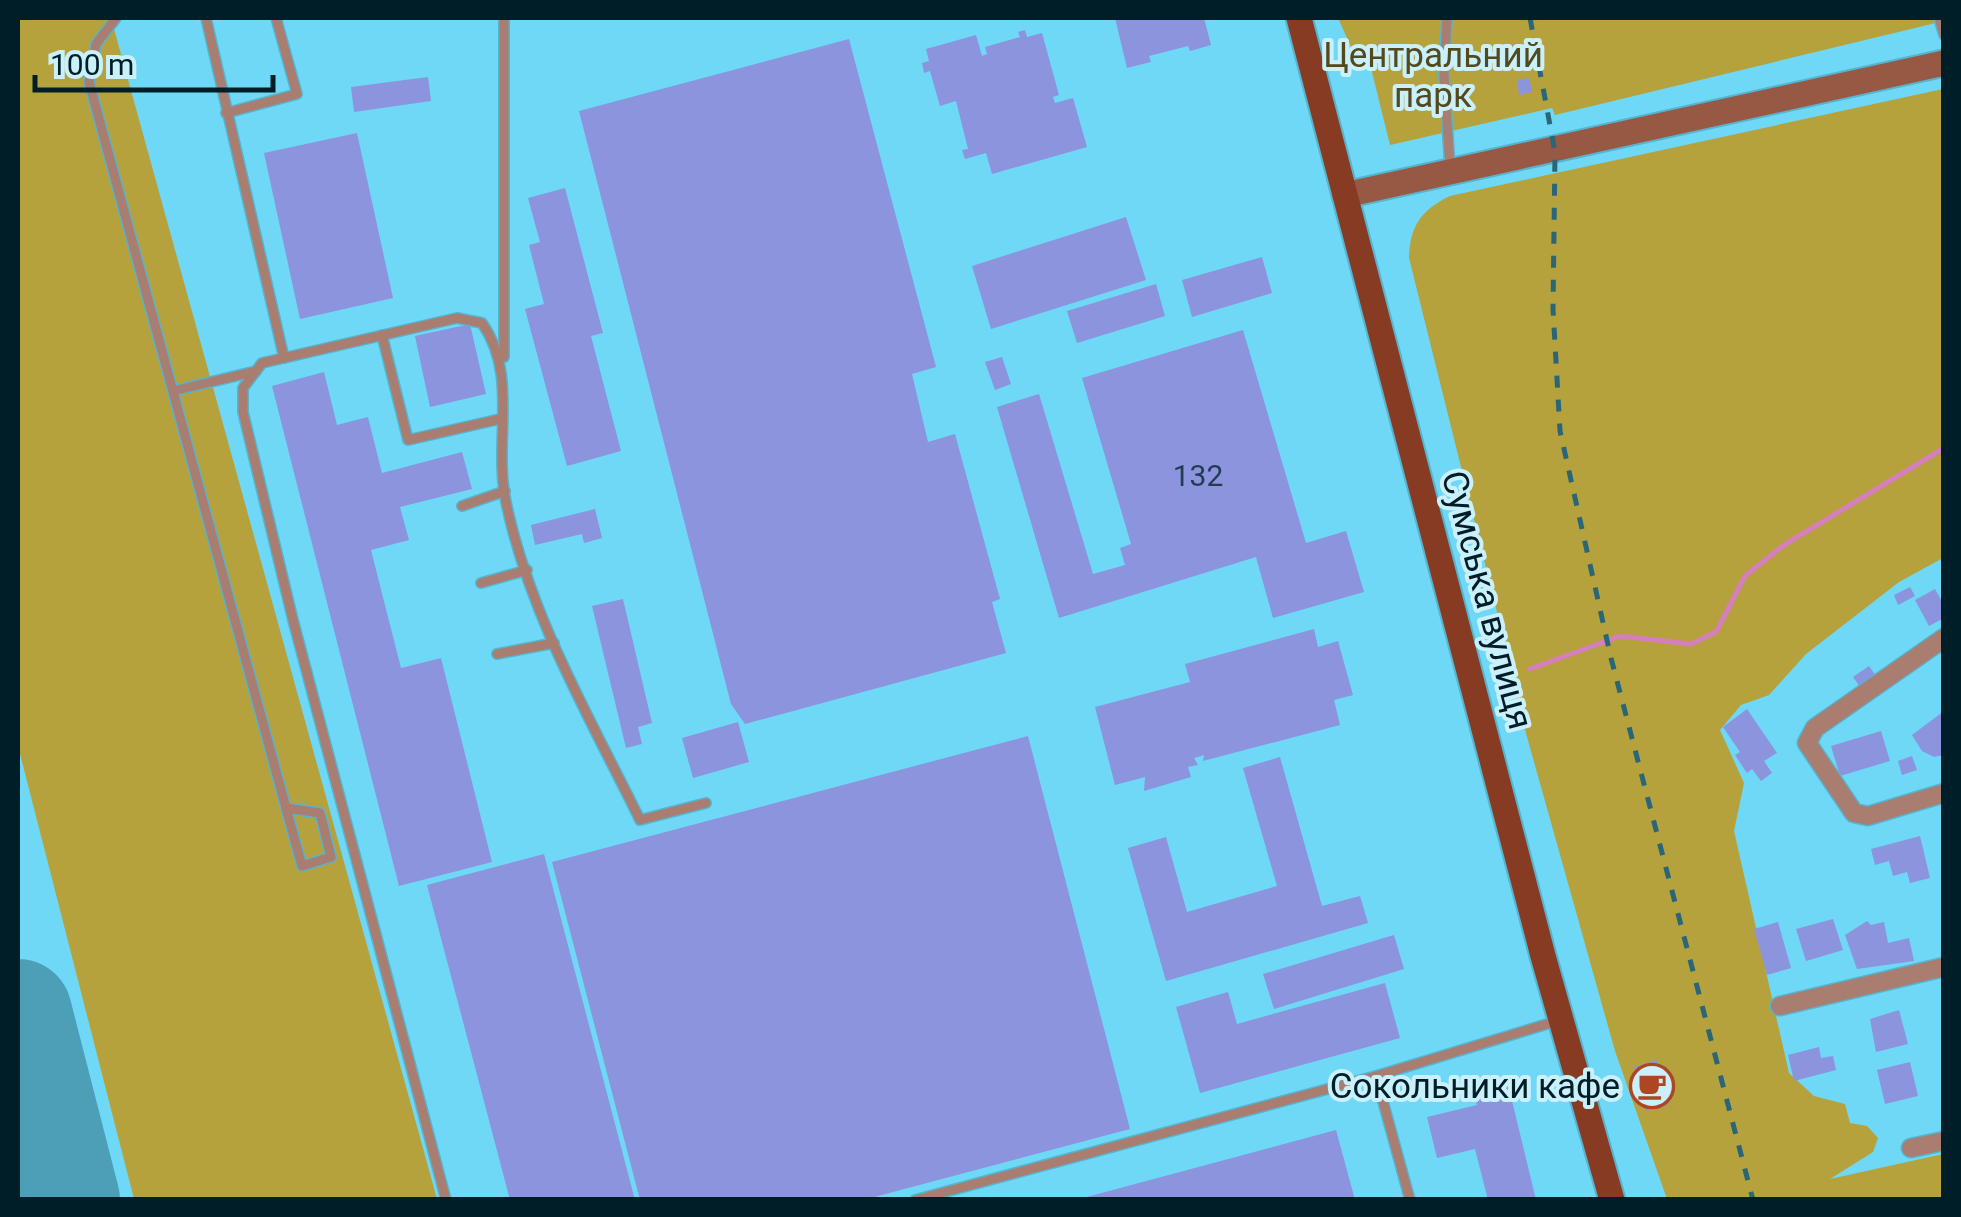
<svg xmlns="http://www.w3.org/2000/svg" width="1961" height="1217" font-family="Roboto,sans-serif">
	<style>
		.green { fill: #b5a23d }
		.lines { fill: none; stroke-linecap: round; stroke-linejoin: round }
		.stream { stroke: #d57fbc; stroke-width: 5 }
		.runway { stroke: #4c9fb6; stroke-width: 108 }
		.building { fill: #8c94dd }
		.lane-casing { stroke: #58b3cd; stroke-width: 12 }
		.street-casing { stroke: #58b3cd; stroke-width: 21 }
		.secondary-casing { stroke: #58b3cd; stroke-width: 29 }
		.primary-casing { stroke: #58b3cd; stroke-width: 29 }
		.lane { stroke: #a97d6f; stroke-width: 9 }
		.street { stroke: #a97d6f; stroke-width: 18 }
		.secondary { stroke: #975844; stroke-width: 25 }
		.primary { stroke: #873b23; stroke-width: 25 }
		.rail { stroke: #2b6677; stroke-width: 5; stroke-dasharray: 12 12; stroke-linecap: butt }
		.labels { text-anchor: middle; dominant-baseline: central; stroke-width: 8; stroke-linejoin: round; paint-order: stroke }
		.number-label { font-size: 30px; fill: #233c54 }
		.park-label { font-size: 35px; fill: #52491c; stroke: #caf0fc }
		.street-label { font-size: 35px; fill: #001e27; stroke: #caf0fc }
		.poi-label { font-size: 35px; fill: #001e27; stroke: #caf0fc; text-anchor: end }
	</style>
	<rect width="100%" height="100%" fill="#6ed8f6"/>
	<!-- green -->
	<g class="green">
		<polygon points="18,18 111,18 437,1199 134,1199 18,746"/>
		<polygon points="1338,18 1943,18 1944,21 1555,115 1552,108 1390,145 1369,60 1356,58"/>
		<path d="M 1943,89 L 1943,558 L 1899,582 L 1806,654 L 1769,695 L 1741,705 L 1720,730 L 1744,783 L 1734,831 L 1789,1073 L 1814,1096 L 1845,1104 L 1850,1123 L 1867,1126 L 1878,1138 L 1873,1152 L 1830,1179 L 1943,1154 L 1943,1199 L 1667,1199 L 1615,1051 L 1506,662 L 1511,668 L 1409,258 C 1410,226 1421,210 1450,196 Z"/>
	</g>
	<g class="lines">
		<!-- stream -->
		<polyline class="stream" points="1530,669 1620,636 1691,644 1716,632 1745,576 1784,545 1944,448"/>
		<!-- runway -->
		<polyline class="runway" points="18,1013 66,1200"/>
	</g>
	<!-- building -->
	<g class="building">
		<polygon points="1115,18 1204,18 1211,45 1190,51 1188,46 1149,56 1151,62 1127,68"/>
		<polygon points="1025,30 1027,37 1042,33 1059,95 1053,97 1055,103 1073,98 1087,147 992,174 986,153 965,159 962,150 968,149 956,101 940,106 930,71 924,73 922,63 929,61 926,49 976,35 982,56 987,54 985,47 1020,37 1018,32"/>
		<polygon points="849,39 936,367 912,374 928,442 955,434 1000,599 992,602 1006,653 745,724 731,704 579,111"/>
		<polygon points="428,77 431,101 354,112 351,87"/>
		<polygon points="1529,78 1532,92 1519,95 1517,80"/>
		<polygon points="357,133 393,298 300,319 264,153"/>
		<polygon points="565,188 603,333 591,336 621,451 567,466 525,309 544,304 529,245 540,242 528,198"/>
		<polygon points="1126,217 1146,280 991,329 972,266"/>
		<polygon points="1262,257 1272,293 1192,317 1182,280"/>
		<polygon points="1156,284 1165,316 1077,343 1067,311"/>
		<polygon points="470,324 486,394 430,407 415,336"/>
		<polygon points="1243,330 1306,543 1346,531 1364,592 1273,618 1256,557 1059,618 997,407 1039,394 1093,574 1125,565 1120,548 1131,544 1082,378"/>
		<polygon points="1002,357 1011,384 995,390 985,362"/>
		<polygon points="324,372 337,425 368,417 382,473 462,452 472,489 400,507 409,540 371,550 401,668 441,658 492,862 399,886 272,386"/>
		<polygon points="595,509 602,538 584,543 582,534 535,545 531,525"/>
		<polygon points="1910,587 1915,596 1898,605 1894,595"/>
		<polygon points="1935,589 1944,605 1944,618 1929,626 1915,600"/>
		<polygon points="623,599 652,723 638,727 642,744 626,748 592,606"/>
		<polygon points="1314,629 1318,647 1338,641 1353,695 1334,700 1340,725 1203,761 1204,755 1194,758 1198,765 1188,767 1191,777 1144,791 1145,777 1115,785 1095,707 1190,682 1185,664"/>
		<polygon points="1869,666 1879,680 1863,691 1853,677"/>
		<polygon points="1747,709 1777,753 1764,761 1772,773 1761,781 1752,769 1747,773 1735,755 1740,752 1723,727"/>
		<polygon points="1944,711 1944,755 1934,757 1922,751 1912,735"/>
		<polygon points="738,722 749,762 693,778 682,738"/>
		<polygon points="1881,731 1890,761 1840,776 1831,746"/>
		<polygon points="1028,736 1130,1129 863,1200 640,1200 552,862"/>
		<polygon points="1912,756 1917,770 1902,775 1898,761"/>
		<polygon points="1280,757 1322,906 1360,896 1368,923 1166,981 1128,848 1166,837 1187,912 1277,886 1243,768"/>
		<polygon points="1920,836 1930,878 1910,883 1907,872 1893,876 1889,861 1875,865 1871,849"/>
		<polygon points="544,854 635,1200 510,1200 427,885"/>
		<polygon points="1833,919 1843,950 1806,961 1796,929"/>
		<polygon points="1867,921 1871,925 1884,922 1888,943 1909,938 1914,961 1857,969 1845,935"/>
		<polygon points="1778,922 1791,968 1767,975 1754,929"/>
		<polygon points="1394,935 1404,969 1274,1009 1263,974"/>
		<polygon points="1385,983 1400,1038 1200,1093 1176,1007 1228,992 1237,1024"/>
		<polygon points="1899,1010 1908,1044 1876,1052 1870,1019"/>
		<polygon points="1819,1047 1821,1058 1833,1056 1836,1070 1794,1081 1788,1055"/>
		<polygon points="1657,1060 1669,1104 1646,1111 1634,1067"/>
		<polygon points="1910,1062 1918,1096 1885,1104 1877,1070"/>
		<polygon points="1507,1080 1536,1200 1488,1200 1475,1149 1437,1158 1427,1117 1477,1105 1473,1089"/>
		<polygon points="1336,1130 1355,1200 1084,1200 1083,1198"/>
	</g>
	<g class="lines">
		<defs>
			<g id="lane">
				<polyline points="116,18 96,44 89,82 286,808 302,866 331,857 320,813 286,808"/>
				<polyline points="206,18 284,358"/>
				<polyline points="504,18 504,357"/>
				<polyline points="1447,18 1444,74 1450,169"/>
				<polyline points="1939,18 1944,35"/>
				<polyline points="226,113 297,94 276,18"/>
				<polyline points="382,335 408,440 500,419"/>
				<polyline points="173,391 256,371"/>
				<polyline points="462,506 505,491"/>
				<polyline points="481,583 527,570"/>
				<polyline points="497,654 554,643"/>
				<path d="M 446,1200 L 293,620 L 243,412 L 243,388 L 262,363 L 457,318 L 482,323 C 519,376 493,441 506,502 C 529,614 590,718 640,820 L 706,803"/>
				<polyline points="915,1200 1376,1076"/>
				<polyline points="1410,1200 1376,1076 1557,1021"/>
			</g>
			<g id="street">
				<polyline points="1944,638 1815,728 1807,743 1854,813 1868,816 1944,793"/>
				<polyline points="1780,1006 1944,967"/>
				<polyline points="1911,1148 1944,1141"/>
			</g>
			<polyline id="secondary" points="1345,195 1944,63"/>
			<polyline id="primary" points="1299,18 1543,956 1612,1200"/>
		</defs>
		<!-- lane casing -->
		<use href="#lane" class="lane-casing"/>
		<!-- street casing -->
		<use href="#street" class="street-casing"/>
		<!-- secondary casing -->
		<use href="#secondary" class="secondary-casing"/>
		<!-- primary casing -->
		<use href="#primary" class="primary-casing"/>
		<!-- lane -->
		<use href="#lane" class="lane"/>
		<!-- street -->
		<use href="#street" class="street"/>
		<!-- secondary -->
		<use href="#secondary" class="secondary"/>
		<!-- primary -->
		<use href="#primary" class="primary"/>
		<!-- rail -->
		<polyline class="rail" points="1530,18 1555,152 1553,309 1560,431 1611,658 1753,1200"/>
	</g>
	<!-- icons -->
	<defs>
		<symbol id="cafe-ring" viewBox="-11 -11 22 22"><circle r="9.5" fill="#caf0fc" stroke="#ad4623" stroke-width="1.5"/><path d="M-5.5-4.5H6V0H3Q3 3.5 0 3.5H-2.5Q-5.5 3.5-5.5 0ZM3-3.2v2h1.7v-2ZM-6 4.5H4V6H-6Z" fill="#ad4623"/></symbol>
	</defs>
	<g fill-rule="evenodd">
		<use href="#cafe-ring" x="1627" y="1061" width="50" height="50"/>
	</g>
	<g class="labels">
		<!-- number labels -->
		<g class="number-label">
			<text x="1198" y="475">132</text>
		</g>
		<!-- park labels -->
		<g class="park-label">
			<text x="1433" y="55">Центральний<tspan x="1433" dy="40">парк</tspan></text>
		</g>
		<!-- street labels -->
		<g class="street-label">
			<text transform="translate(1487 600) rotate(75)">Сумська вулиця</text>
		</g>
		<!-- poi labels -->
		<g class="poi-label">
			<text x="1620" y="1086">Сокольники кафе</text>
		</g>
	</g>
	<!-- border -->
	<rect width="1961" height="1217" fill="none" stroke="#001e27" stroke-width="40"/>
	<!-- scale -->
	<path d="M35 75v15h238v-15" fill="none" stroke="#001e27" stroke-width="5"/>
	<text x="50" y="75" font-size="30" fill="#001e27" stroke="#caf0fc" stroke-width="8" paint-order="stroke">100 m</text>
</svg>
